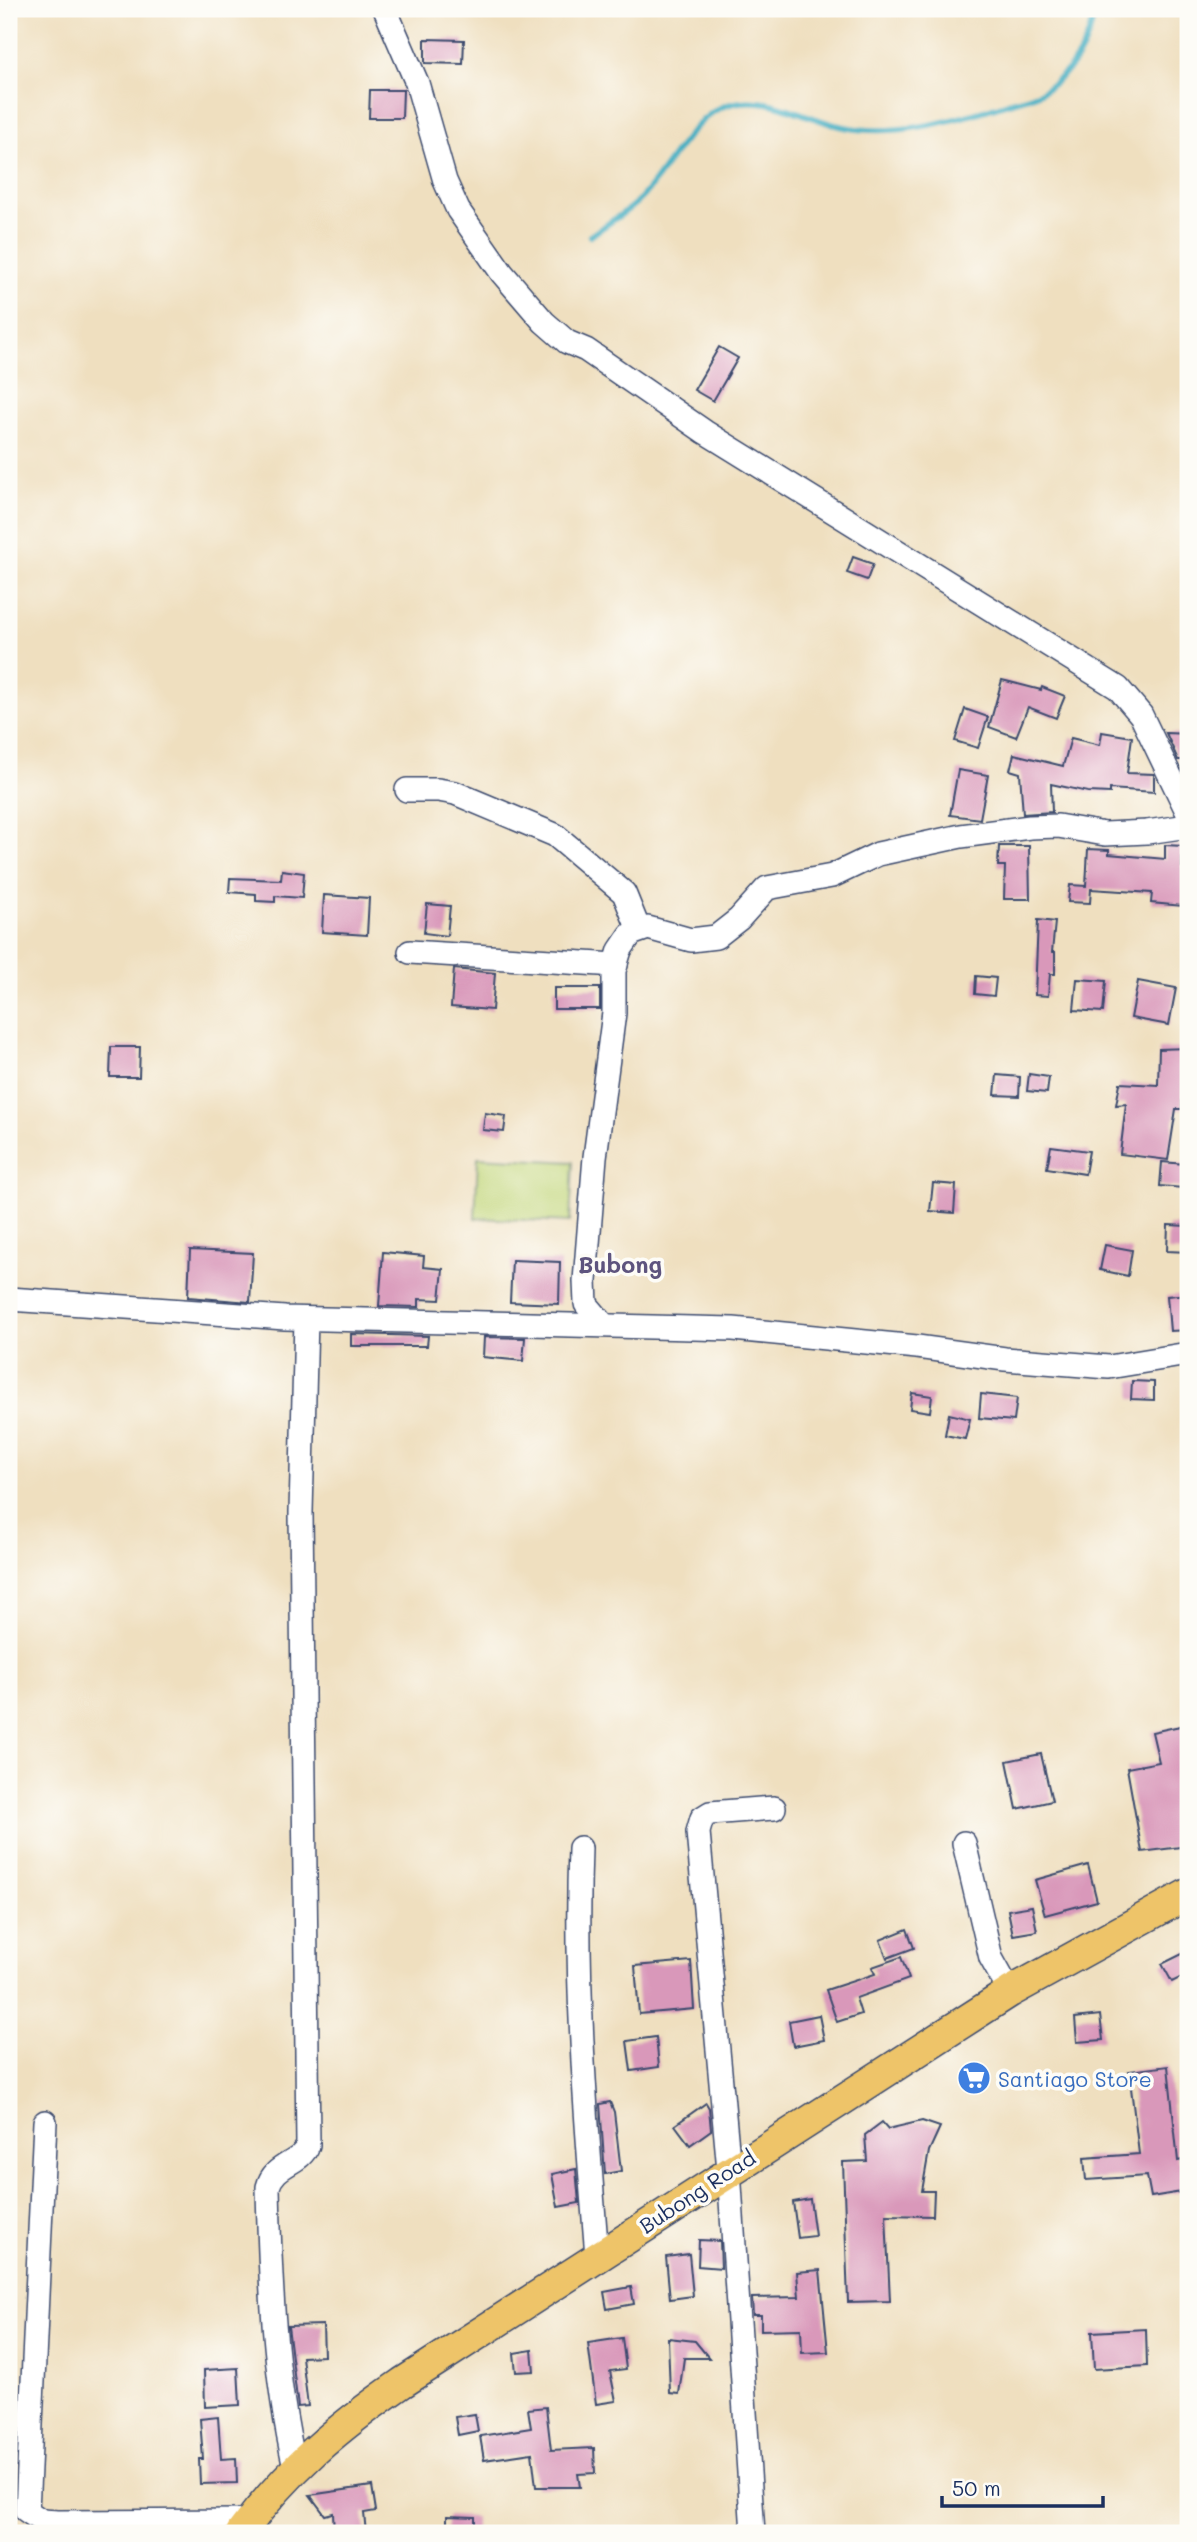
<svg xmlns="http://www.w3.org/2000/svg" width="1197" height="2542" font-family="Mali,sans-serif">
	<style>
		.green { fill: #c1d679; stroke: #6e826c; stroke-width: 2 }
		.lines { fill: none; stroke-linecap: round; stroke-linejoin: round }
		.stream { stroke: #44afc2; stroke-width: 6 }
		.building { fill: #d998ba }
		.minor-casing { stroke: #3b496d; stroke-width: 26 }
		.major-casing { stroke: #3b496d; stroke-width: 33 }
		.minor { stroke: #fff; stroke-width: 23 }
		.major { stroke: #eec469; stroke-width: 30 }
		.labels { text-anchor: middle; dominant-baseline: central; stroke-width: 7; stroke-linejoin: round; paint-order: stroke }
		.shop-label { font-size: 21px; fill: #366cbe; stroke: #fdfcf7; text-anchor: start }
		.street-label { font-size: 21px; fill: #1b2f5e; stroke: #fdfcf7 }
		.neighbourhood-label { font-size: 23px; font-weight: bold; fill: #5e547e; stroke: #fdfcf7 }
	</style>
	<rect width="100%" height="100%" fill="#fdfcf7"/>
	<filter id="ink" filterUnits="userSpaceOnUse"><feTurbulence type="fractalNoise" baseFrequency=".0143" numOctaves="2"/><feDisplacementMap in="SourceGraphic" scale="14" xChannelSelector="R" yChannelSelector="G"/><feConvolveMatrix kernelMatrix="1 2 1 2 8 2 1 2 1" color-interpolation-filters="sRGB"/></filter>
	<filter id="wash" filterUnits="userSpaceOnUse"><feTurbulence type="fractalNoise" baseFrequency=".00686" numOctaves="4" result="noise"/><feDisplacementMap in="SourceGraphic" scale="28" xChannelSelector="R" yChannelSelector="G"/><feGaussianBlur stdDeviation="1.57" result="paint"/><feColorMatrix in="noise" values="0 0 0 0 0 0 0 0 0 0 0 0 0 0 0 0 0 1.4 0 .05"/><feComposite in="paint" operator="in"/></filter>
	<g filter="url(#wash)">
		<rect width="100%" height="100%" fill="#efdfbf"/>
		<!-- green -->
		<polygon class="green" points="478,1157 573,1162 570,1222 475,1218"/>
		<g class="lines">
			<!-- stream -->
			<path class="stream" d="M 590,236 C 606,224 627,213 641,198 C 666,172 692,116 727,105 C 767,92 803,118 840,126 C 894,139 957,120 1008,103 C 1019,100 1033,97 1043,91 C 1073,72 1091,43 1094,9"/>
		</g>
		<g id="blocks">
			<!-- building -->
			<g class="building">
				<polygon points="425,39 464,40 463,64 425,63"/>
				<polygon points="370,90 403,90 402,118 369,118"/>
				<polygon points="719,347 738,358 713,401 694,390"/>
				<polygon points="853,557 873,564 867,580 847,573"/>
				<polygon points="1002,680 1041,690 1042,687 1065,696 1056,718 1028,707 1016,737 989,727"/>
				<polygon points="965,709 988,717 978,748 955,741"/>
				<polygon points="1102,732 1132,737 1127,773 1154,774 1154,792 1110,789 1110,793 1088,792 1051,784 1052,812 1023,814 1020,773 1010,770 1014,754 1063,766 1071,738 1100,745"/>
				<polygon points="1166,733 1188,734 1188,760 1178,760"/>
				<polygon points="958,770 988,775 980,819 950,815"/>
				<polygon points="1165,845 1183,846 1182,867 1186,868 1183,906 1151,903 1152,893 1091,889 1090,903 1068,902 1070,885 1086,886 1088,849 1109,850 1109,854 1165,859"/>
				<polygon points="999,846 1029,846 1030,899 1004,899 1005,866 998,866"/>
				<polygon points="282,870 304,873 302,898 275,896 275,902 256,901 256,894 229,892 230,878 281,880"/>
				<polygon points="324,895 369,898 367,935 322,932"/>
				<polygon points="427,904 450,906 447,936 424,933"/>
				<polygon points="1038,920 1055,922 1052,952 1055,952 1055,974 1050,974 1048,996 1035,995"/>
				<polygon points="454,969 495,973 492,1010 451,1007"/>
				<polygon points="976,976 996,978 994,996 975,994"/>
				<polygon points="1077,979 1106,981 1103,1012 1074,1010"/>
				<polygon points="1138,981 1176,988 1169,1025 1131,1018"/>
				<rect x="554" y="988" width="46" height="21"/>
				<polygon points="111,1047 140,1047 139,1077 110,1077"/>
				<polygon points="1188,1048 1188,1067 1184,1067 1182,1109 1176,1109 1168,1160 1120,1154 1126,1104 1116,1105 1120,1083 1158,1085 1159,1049"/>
				<polygon points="1029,1074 1049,1077 1047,1093 1027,1091"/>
				<polygon points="997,1075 1020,1077 1019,1096 995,1095"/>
				<polygon points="485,1113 506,1116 504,1132 483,1130"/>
				<polygon points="1051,1146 1089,1151 1085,1174 1047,1168"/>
				<polygon points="1162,1162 1185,1164 1183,1188 1160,1186"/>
				<polygon points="933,1183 956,1185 954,1213 930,1211"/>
				<polygon points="1168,1225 1188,1226 1188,1252 1167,1251"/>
				<polygon points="1105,1245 1132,1250 1128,1276 1100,1270"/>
				<polygon points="190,1250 253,1253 250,1302 188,1297"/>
				<polygon points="383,1252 424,1256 423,1267 443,1269 440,1300 419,1299 419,1307 379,1306"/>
				<polygon points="512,1260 560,1262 559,1304 510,1302"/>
				<polygon points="1188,1294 1188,1330 1170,1331 1167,1296"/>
				<polygon points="351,1334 428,1336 427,1346 351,1346"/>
				<polygon points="484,1337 525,1338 523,1361 483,1357"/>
				<polygon points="1132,1381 1154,1382 1154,1400 1131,1399"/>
				<polygon points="912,1393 932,1396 930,1412 910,1409"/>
				<polygon points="981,1394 1017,1398 1014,1421 979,1418"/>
				<polygon points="949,1414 970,1419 965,1439 945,1435"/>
				<polygon points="1185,1725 1188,1740 1188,1846 1142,1852 1127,1768 1159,1762 1152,1732"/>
				<polygon points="1041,1754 1052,1801 1017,1809 1007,1761"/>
				<polygon points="1088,1865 1097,1901 1045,1915 1035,1880"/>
				<polygon points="1032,1906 1037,1931 1013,1935 1008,1910"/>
				<polygon points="907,1929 914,1948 887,1958 880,1940"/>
				<polygon points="1188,1951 1188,1974 1172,1982 1162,1964"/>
				<polygon points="901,1957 909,1979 856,1998 861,2014 837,2022 826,1990 875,1974 872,1967"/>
				<polygon points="691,1961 694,2009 639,2014 635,1966"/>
				<polygon points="819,2015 824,2040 793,2046 789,2021"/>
				<polygon points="1100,2015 1103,2040 1077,2042 1075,2018"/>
				<polygon points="656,2037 659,2067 631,2071 627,2041"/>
				<polygon points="1168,2066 1178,2161 1182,2160 1187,2191 1151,2197 1147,2176 1086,2180 1084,2158 1139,2154 1129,2071"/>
				<polygon points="610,2102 614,2112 621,2171 605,2174 600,2104"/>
				<polygon points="706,2103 709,2108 711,2130 690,2145 675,2125"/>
				<polygon points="922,2121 940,2127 929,2151 922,2191 934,2191 933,2216 886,2215 890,2301 848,2302 843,2162 867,2161 865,2135 882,2122 888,2129"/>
				<polygon points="576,2169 579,2203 558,2207 552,2174"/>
				<polygon points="810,2199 815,2236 798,2238 793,2202"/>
				<polygon points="699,2240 720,2241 721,2268 698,2266"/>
				<polygon points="689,2254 693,2296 670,2299 666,2257"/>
				<polygon points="820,2270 828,2352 802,2353 801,2329 761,2330 761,2315 753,2315 752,2298 799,2297 797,2272"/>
				<polygon points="631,2287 634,2304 607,2309 604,2292"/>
				<polygon points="323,2325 324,2356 302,2357 308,2406 298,2407 288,2326"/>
				<polygon points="1146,2329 1147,2366 1094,2369 1092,2332"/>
				<polygon points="622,2338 626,2369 610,2371 616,2401 596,2404 588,2343"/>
				<polygon points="668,2338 695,2341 709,2358 684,2358 679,2394 670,2393"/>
				<polygon points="532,2350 534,2371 516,2372 514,2353"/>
				<polygon points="238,2368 240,2405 205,2407 204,2370"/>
				<polygon points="546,2407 551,2450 594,2448 595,2473 578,2474 580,2487 536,2487 532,2453 484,2460 480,2436 531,2428 528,2409"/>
				<polygon points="475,2414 478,2431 458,2435 455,2417"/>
				<polygon points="218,2417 221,2459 236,2458 237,2483 200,2484 199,2459 203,2459 200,2419"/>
				<polygon points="372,2486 376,2511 364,2513 366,2533 334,2533 333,2513 325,2515 310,2495"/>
				<polygon points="447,2516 475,2517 475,2533 447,2533"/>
			</g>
		</g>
	</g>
	<g filter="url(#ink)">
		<use href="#blocks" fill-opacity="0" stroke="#3b496d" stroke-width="2"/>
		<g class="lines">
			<defs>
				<g id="minor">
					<polyline points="385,9 417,83 445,181 458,210 502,273 544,322 567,342 586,350 705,432 1118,688 1141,715 1188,813"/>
					<polyline points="407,790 438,790 455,793 555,835 624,893 639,930"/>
					<polyline points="410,952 616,965"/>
					<polyline points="9,1299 285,1318 733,1329 917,1347 1005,1359 1109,1367 1188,1354"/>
					<polyline points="603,1324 586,1304 585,1281 595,1157 614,1013 614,970 620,950 631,934 648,928 691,940 716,937 739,919 767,888 832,876 878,854 961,836 1030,827 1058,826 1105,834 1147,832 1188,826"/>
					<polyline points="964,1843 991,1958 1010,1992"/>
					<path d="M 580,1848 C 575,1984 586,2120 597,2256"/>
					<polyline points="45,2122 27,2511 42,2521 58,2522 250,2521"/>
					<path d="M 295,2467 C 274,2376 270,2280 268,2187 C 274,2163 300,2165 308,2145 L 301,1512 L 306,1319"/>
					<polyline points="753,2533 729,2170 698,1832 702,1818 710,1813 774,1808"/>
				</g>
				<path id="major" d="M 241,2533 C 288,2469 337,2428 402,2383 L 1010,1992 L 1188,1894"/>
			</defs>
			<!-- minor casing -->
			<use href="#minor" class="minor-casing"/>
			<!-- major casing -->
			<use href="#major" class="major-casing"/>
			<!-- minor -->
			<use href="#minor" class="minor"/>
			<!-- major -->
			<use href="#major" class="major"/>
		</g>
	</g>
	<!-- icons -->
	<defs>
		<symbol id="supermarket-disc" viewBox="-11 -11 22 22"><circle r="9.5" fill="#3f7fe0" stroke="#fdfcf7"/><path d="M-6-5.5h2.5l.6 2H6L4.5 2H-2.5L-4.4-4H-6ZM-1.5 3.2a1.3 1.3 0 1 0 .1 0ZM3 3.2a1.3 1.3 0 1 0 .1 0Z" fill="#fff"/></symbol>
	</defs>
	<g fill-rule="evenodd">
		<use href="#supermarket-disc" x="955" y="2059" width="38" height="38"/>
	</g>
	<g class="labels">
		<!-- shop labels -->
		<g class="shop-label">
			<text x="998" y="2078">Santiago Store</text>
		</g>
		<!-- street labels -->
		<g class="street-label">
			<text transform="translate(697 2191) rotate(-33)">Bubong Road</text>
		</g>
		<!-- neighbourhood labels -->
		<g class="neighbourhood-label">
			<text x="620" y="1264">Bubong</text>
		</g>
	</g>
	<!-- margin -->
	<rect width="1197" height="2542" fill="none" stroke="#fdfcf7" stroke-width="35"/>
	<!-- scale -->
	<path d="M942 2496v10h161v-10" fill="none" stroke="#1b2f5e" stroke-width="3.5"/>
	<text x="952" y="2496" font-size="21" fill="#1b2f5e" stroke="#fdfcf7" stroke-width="5" paint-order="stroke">50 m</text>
</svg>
